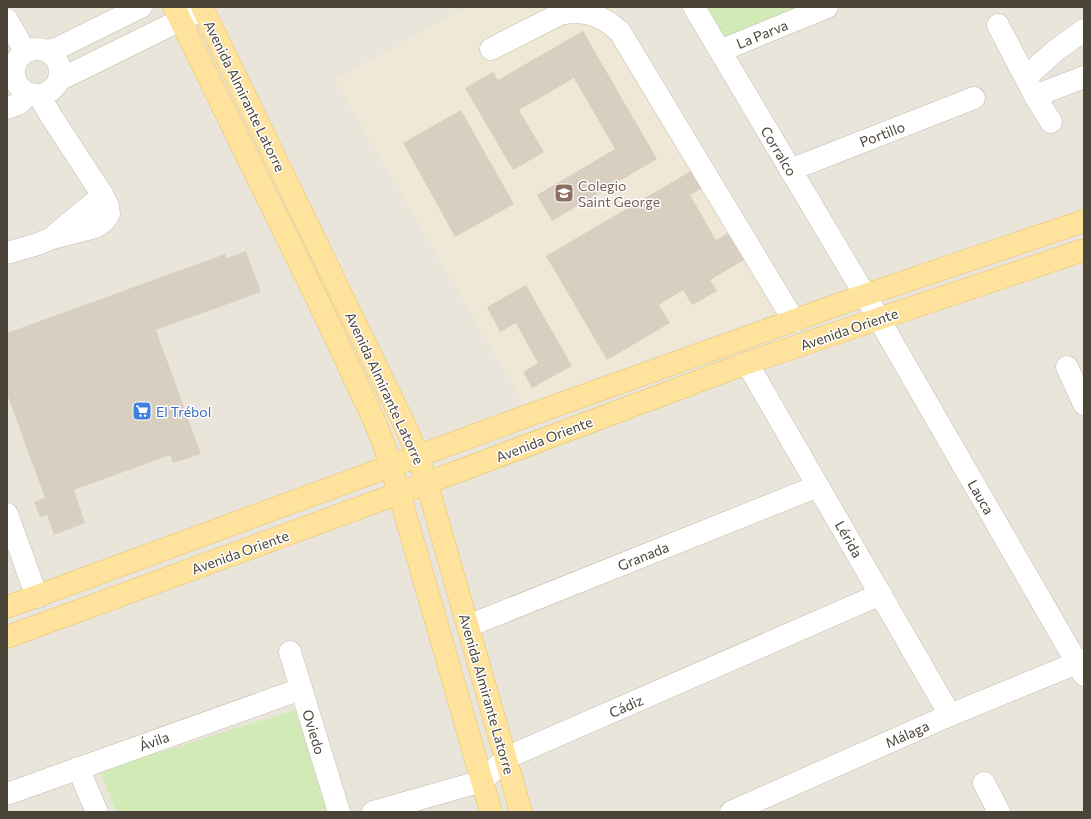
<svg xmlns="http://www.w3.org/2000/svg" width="1091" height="819" font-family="Commissioner,sans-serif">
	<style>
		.residential { fill: #eae5da }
		.education { fill: #efe8d6 }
		.green { fill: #d2eab5 }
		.building { fill: #d8cfc1 }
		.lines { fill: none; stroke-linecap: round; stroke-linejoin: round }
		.minor-casing { stroke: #c2bbae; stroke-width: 23 }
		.major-casing { stroke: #e6c16a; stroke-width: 23 }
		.minor { stroke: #fff; stroke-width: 22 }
		.major { stroke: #ffe39c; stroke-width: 22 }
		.labels { text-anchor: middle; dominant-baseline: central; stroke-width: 3; stroke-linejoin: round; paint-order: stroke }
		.street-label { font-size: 14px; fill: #4b4439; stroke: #fff }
		.education-label { font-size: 14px; fill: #785e54; stroke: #fff; text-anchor: start }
		.shop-label { font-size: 14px; fill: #366cbe; stroke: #fff; text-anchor: start }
	</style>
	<rect width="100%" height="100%" fill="#f6f3ec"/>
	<!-- residential -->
	<rect class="residential" x="7" y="7" width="1077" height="805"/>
	<!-- education -->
	<polygon class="education" points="468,7 614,7 797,305 524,404 335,80"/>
	<!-- green -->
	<g class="green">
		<polygon points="702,7 810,7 723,42"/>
		<polygon points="295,710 327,812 116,812 100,771"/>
	</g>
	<!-- building -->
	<g class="building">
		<polygon points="583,31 657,159 552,221 537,195 615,149 574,78 519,110 544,152 513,170 465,88 493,72 498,80"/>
		<polygon points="461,110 514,204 455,237 403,143"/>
		<polygon points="696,168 706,186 690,195 716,240 736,229 751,256 710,280 717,291 692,305 683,290 659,305 670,323 607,360 546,256"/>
		<polygon points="246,251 261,292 156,330 201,454 173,463 170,455 74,490 85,523 54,535 47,515 40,517 34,502 45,498 7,394 7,333 225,254 227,258"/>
		<polygon points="526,285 572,366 532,388 523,372 538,363 516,323 500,332 487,307"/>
	</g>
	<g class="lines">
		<defs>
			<g id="minor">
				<polyline points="694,7 865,295 1084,675"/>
				<polyline points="7,20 25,51"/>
				<polyline points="998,25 1035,96 1051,122"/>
				<circle cx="37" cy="72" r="23"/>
				<path d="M 491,49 L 560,14 C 585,9 602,15 620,32 L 794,321"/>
				<polyline points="48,51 56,49 141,7"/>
				<polyline points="720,51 827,7"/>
				<polyline points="1026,77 1055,51 1084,30"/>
				<polyline points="59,80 203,9"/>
				<polyline points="1035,96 1084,77"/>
				<polyline points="7,108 18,104 29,94"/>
				<polyline points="790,170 974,98"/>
				<polyline points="56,234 96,201 102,194"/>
				<polyline points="7,253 38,244 52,238 95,227 104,221 109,214 108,206 102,194 51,116 39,95"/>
				<polyline points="747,363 950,715"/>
				<polyline points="1067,367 1084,404"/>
				<polyline points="7,514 37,597"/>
				<polyline points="468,626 818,486"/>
				<polyline points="290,652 339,812"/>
				<polyline points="78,768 97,812"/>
				<polyline points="984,783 999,812"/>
				<polyline points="7,794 301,689"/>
				<polyline points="373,812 482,781 506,758 881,594"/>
				<polyline points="731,812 950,715 1084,660"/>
			</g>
			<g id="major">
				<polyline points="174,7 321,307 374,420 384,445 399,493 491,812"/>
				<polyline points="202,7 408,432 418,457 432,501 521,812"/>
				<polyline points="7,607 535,413 865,295 1084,221"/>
				<polyline points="7,637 427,483 747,363 1084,250"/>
			</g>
		</defs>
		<!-- minor casing -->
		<use href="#minor" class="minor-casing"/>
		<!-- major casing -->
		<use href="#major" class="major-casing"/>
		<!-- minor -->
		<use href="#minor" class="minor"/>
		<!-- major -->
		<use href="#major" class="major"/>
	</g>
	<!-- icons -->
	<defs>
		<symbol id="school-square" viewBox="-11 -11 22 22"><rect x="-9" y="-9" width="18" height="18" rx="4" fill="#8d6e63" stroke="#fff"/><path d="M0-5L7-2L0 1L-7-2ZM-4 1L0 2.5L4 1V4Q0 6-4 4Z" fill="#fff"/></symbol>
		<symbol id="supermarket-square" viewBox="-11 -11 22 22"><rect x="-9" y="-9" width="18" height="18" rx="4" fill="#3f7fe0" stroke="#fff"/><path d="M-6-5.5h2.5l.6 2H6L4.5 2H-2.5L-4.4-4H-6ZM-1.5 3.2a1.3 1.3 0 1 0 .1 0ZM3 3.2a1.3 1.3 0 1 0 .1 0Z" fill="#fff"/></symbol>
	</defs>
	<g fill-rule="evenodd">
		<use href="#school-square" x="553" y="182" width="22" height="22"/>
		<use href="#supermarket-square" x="131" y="400" width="22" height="22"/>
	</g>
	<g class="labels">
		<!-- street labels -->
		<g class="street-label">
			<text transform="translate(762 34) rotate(-22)">La Parva</text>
			<text transform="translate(245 96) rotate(64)">Avenida Almirante Latorre</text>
			<text transform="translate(882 134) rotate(-21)">Portillo</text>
			<text transform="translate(779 151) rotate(59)">Corralco</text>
			<text transform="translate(849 329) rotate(-19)">Avenida Oriente</text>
			<text transform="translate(385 388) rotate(65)">Avenida Almirante Latorre</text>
			<text transform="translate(544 439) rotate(-21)">Avenida Oriente</text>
			<text transform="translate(981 497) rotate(60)">Lauca</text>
			<text transform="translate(849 539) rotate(60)">Lérida</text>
			<text transform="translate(240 552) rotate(-20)">Avenida Oriente</text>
			<text transform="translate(643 556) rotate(-22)">Granada</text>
			<text transform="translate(487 694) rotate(74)">Avenida Almirante Latorre</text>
			<text transform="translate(626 706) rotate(-24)">Cádiz</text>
			<text transform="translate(314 732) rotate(73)">Oviedo</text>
			<text transform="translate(907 734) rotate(-24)">Málaga</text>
			<text transform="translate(154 741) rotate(-20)">Ávila</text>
		</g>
		<!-- education labels -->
		<g class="education-label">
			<text x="578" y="185">Colegio<tspan x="578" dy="16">Saint George</tspan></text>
		</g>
		<!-- shop labels -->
		<g class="shop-label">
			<text x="156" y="411">El Trébol</text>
		</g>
	</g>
	<!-- border -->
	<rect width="1091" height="819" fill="none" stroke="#4b4439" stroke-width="16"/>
</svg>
